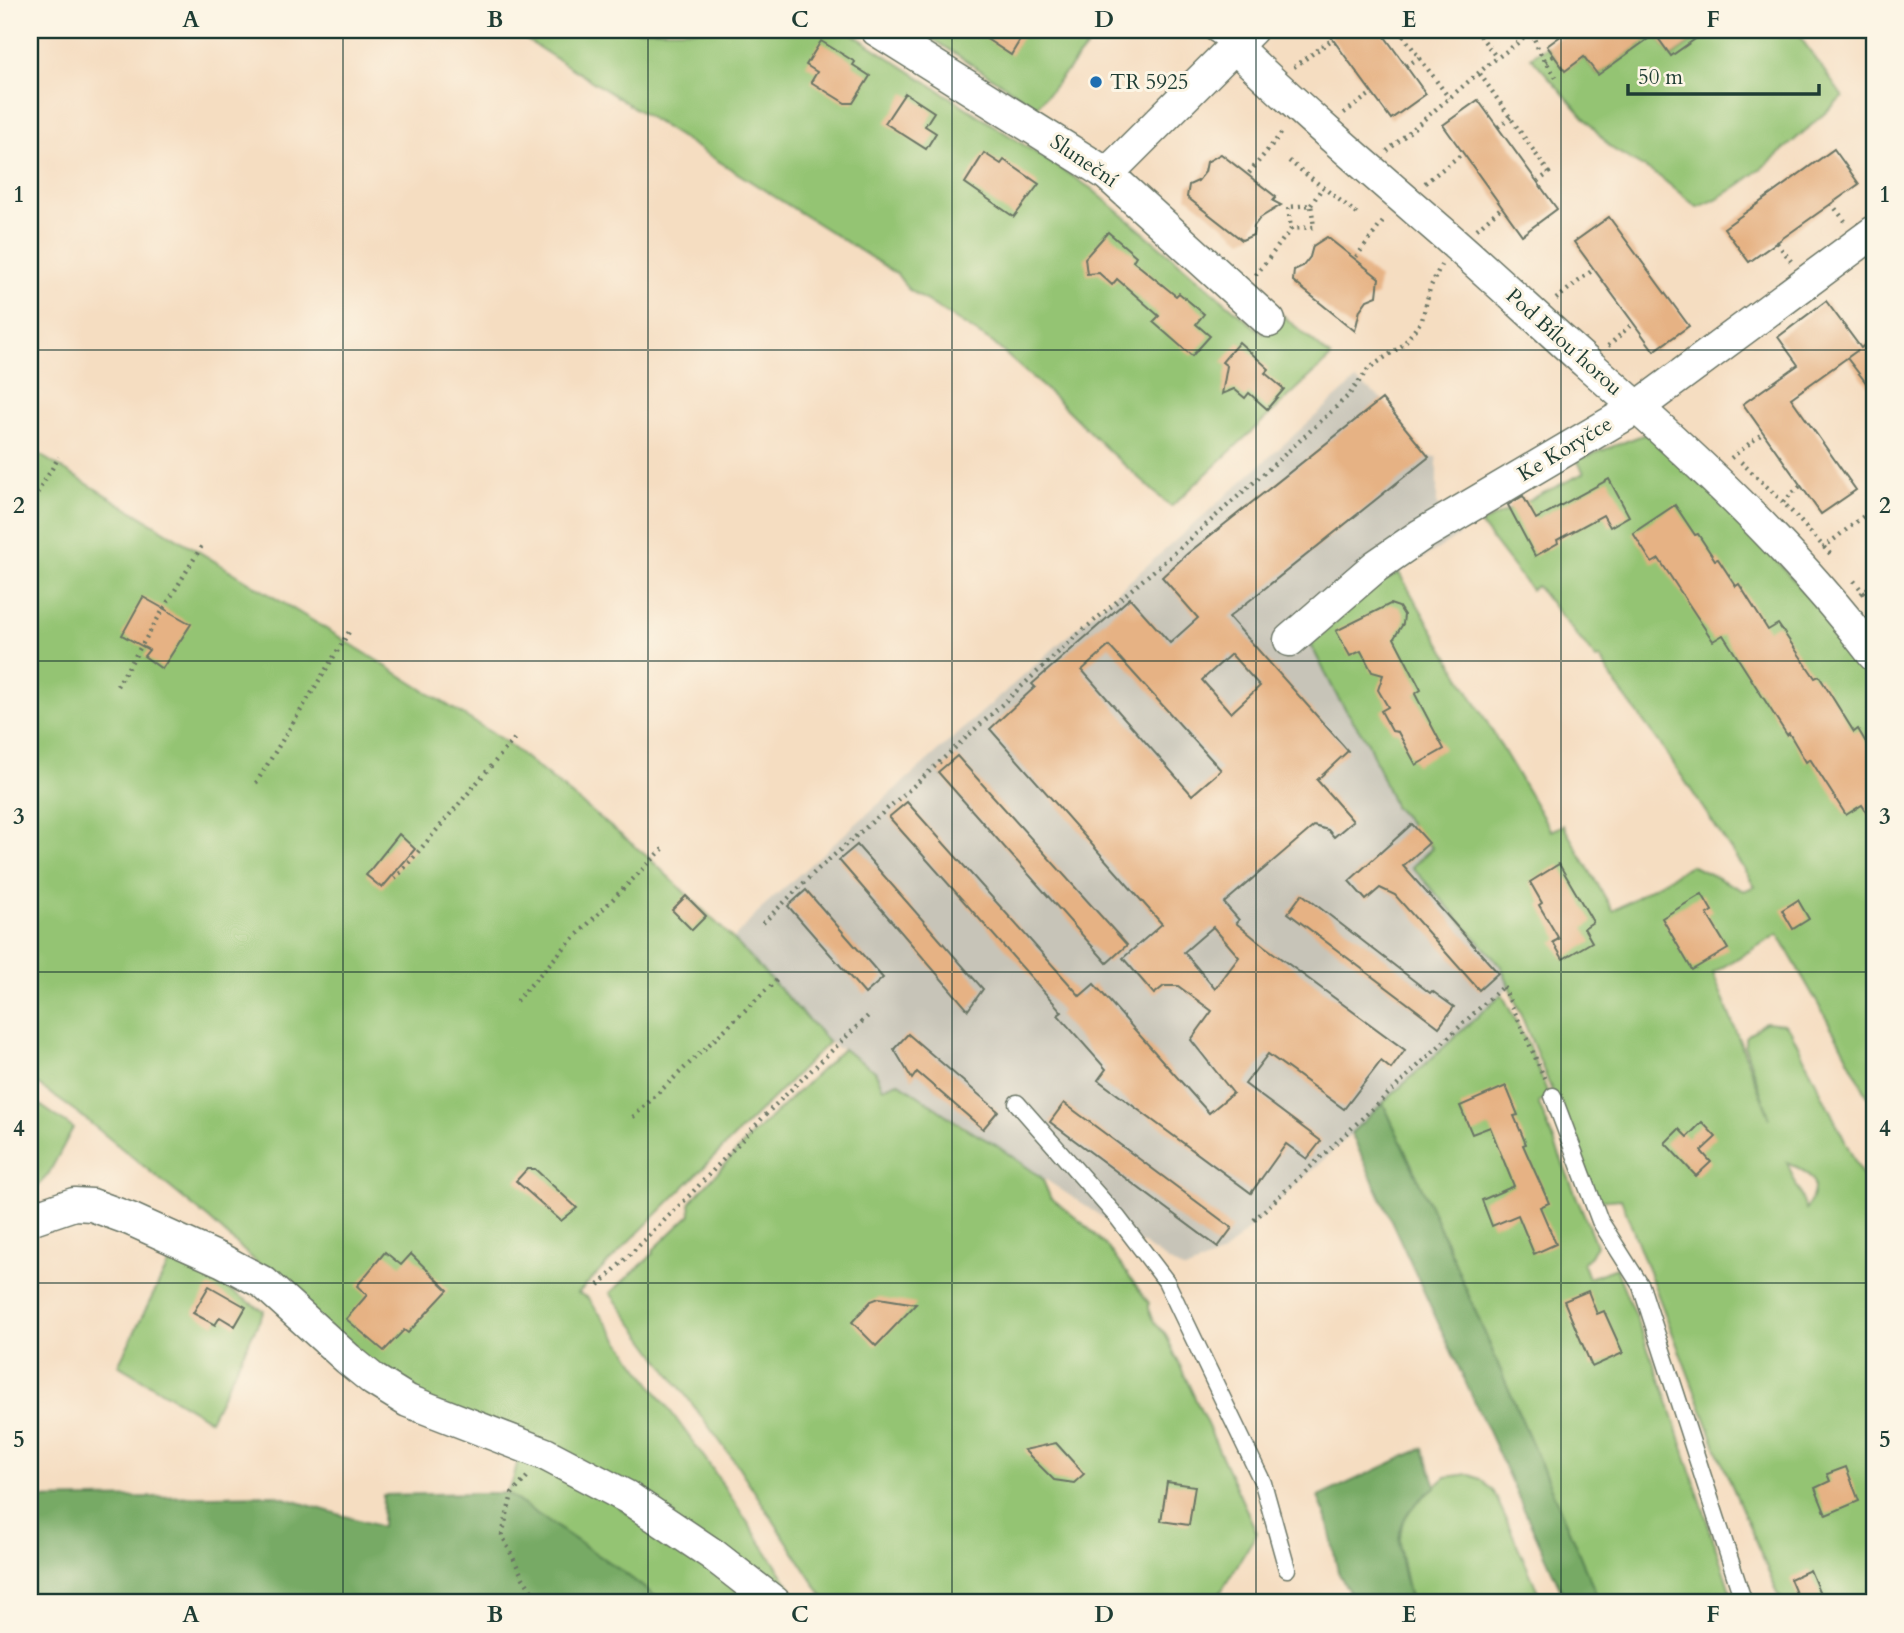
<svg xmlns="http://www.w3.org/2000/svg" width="1904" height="1633" font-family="Cardo,serif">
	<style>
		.industrial { fill: #c7c4b8 }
		.green { fill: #94c473; stroke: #5a8054; stroke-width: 2; fill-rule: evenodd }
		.forest { fill: #77aa65; stroke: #4b744c; stroke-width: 2 }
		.building { fill: #e6b284; fill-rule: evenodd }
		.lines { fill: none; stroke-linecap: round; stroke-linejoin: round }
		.lane-casing { stroke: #6a7565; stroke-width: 19 }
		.street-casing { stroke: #6a7565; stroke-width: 35 }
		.path { stroke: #6a7565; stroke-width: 4.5; stroke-dasharray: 2 5; stroke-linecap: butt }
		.lane { stroke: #fff; stroke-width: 16 }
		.street { stroke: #fff; stroke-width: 32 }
		.grid { fill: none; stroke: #1f3d34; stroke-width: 2; stroke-opacity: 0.55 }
		.poi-dot { fill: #1f6fb2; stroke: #fcf5e5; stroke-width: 2.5 }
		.labels { text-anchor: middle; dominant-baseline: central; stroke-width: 6; stroke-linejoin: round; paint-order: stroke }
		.poi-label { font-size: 21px; fill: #1f3d34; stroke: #fcf5e5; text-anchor: start }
		.street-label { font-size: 21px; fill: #1f3d34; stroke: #fcf5e5 }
		.neatline { fill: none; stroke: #1f3d34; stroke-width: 2.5 }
		.grid-label { font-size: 23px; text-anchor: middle; font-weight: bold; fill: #1f3d34 }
	</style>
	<rect width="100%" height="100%" fill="#fcf5e5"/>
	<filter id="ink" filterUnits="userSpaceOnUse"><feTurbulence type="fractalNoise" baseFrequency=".0143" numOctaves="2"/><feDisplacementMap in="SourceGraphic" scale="14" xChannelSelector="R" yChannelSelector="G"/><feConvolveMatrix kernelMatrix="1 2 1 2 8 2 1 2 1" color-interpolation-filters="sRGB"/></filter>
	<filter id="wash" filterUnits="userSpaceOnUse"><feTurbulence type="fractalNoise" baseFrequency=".00686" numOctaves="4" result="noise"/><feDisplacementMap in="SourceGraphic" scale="28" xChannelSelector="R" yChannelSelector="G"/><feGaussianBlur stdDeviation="1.57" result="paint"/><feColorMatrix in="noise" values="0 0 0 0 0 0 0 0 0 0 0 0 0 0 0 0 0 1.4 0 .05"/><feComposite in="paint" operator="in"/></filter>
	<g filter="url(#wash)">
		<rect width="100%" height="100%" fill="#f5ddc1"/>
		<!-- industrial -->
		<polygon class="industrial" points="1356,380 1382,399 1429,457 1437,457 1437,504 1460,535 1399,573 1373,586 1310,643 1338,698 1368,743 1394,806 1433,849 1413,867 1501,966 1510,986 1222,1254 1185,1270 1178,1267 898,1082 883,1088 843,1049 837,1048 829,1042 733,939 768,902"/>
		<!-- green -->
		<g class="green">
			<polygon points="511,30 846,30 1092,189 1263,334 1281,314 1331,357 1171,507 1110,452 1053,396 993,343 908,289 897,274"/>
			<polygon points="919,30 1101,30 1037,107"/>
			<path d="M 1708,30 L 1795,30 L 1843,97 C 1806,129 1741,194 1697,207 L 1660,177 L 1611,148 L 1531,57 L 1547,46 L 1565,70 L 1584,57 L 1598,75 L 1655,34 L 1672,56 Z"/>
			<path d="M 1648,433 L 1752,532 L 1874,673 L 1874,1108 L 1838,1039 L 1778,934 L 1713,973 L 1770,1119 L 1745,1047 L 1745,1037 L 1765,1022 L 1784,1024 L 1791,1031 L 1874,1200 L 1874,1603 L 1782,1603 L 1724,1467 L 1621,1199 L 1597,1201 L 1501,966 L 1412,867 L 1432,848 L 1394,806 L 1368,743 L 1338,698 L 1310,643 L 1374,586 L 1399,573 L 1551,831 L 1563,825 L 1613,911 L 1691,865 L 1744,891 L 1755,886 L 1659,742 L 1616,685 L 1600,658 L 1596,659 L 1537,586 L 1531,590 L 1480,524 L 1584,473 L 1577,460 ZM 1787,1162 C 1812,1174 1823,1182 1806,1209 Z"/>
			<polygon points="30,449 346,641 506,742 648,857 733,939 829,1042 578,1293 588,1298 709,1464 791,1588 781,1596 398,1386 334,1333 209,1219 78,1113 30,1079"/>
			<polygon points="1502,994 1529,1047 1549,1096 1538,1102 1596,1245 1590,1256 1583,1262 1589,1278 1616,1268 1665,1392 1734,1603 1600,1603 1433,1212 1383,1103"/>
			<path d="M 843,1049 L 875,1071 L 883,1088 L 898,1082 L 965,1128 L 996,1145 L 1042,1178 L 1050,1197 L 1086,1226 L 1108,1248 L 1149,1303 C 1148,1316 1155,1325 1165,1333 L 1257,1533 L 1214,1603 L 827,1603 L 738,1466 L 610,1293 L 649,1258 L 654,1253 L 653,1250 L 691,1214 L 690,1202 L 751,1136 Z"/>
			<polygon points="30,1098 73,1128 48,1175 30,1194"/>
			<polygon points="173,1255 264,1311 210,1420 118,1365"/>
			<polygon points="519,1456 612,1502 755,1603 664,1603 623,1572 506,1493 513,1480"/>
			<polygon points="1468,1474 1480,1479 1494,1492 1543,1603 1411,1603 1399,1546 1402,1523 1413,1506 1446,1477"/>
		</g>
		<!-- forest -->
		<g class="forest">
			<polygon points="1383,1103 1433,1212 1600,1603 1567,1603 1351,1133"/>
			<path d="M 1423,1448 L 1436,1486 C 1425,1496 1409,1507 1403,1522 C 1393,1546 1406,1579 1411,1603 L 1355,1603 L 1338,1572 L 1327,1518 L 1318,1497 Z"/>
			<polygon points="478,1493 506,1493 623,1572 664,1603 30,1603 30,1499 274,1495 382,1527 383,1495"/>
		</g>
		<g id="blocks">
			<!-- building -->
			<g class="building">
				<polygon points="973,30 1026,30 1011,55"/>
				<polygon points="1326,30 1380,30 1426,94 1391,119"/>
				<polygon points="1569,30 1708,30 1671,56 1655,34 1598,75 1584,57 1565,71 1547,46"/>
				<polygon points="821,41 855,62 853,65 870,76 853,103 845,103 811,82 817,72 806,65"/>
				<polygon points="905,93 934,112 925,126 936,133 926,149 885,123"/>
				<polygon points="1478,100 1557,209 1522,235 1443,125"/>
				<polygon points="1834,149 1859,184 1749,262 1724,228"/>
				<polygon points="984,153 1001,164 1004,160 1039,184 1014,217 965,183"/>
				<polygon points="1221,154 1276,197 1273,201 1281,205 1260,218 1254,226 1253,235 1242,240 1187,197 1189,185 1198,181 1205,172 1207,162"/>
				<polygon points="1609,217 1689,326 1654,351 1574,242"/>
				<polygon points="1108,232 1136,256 1133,261 1176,296 1179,293 1204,314 1196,324 1210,336 1192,356 1153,322 1159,316 1117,279 1112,285 1099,273 1087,274 1085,258"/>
				<polygon points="1327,237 1379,278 1377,296 1367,300 1360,310 1355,331 1293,281 1294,270 1303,266 1310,257 1313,246"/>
				<polygon points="1826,301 1861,348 1874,337 1874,393 1847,358 1858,350 1791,398 1856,490 1821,514 1743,404 1798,365 1778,337"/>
				<polygon points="1239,342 1269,369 1265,373 1284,389 1267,409 1249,393 1245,398 1234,389 1222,394 1227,366 1222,362"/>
				<path d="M 1382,399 L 1429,457 L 1229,617 L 1348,751 L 1317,780 L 1353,821 L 1334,837 L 1328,830 L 1314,826 L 1224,903 L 1239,920 L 1236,923 L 1264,946 L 1405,1050 L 1391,1069 L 1381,1061 L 1344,1109 L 1268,1054 L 1245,1084 L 1321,1141 L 1307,1159 L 1286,1144 L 1251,1193 L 1098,1080 L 1106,1069 L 1058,1015 L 1062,1012 L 889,817 L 907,802 L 1080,996 L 1094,984 L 1209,1113 L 1233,1093 L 1191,1040 L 1212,1011 L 1178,986 L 1164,986 L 1154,994 L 1123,958 L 1162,924 L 990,729 L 1035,687 L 1032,684 L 1130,598 L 1170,643 L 1198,618 L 1162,577 L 1187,554 ZM 1109,646 L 1221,770 L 1192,795 L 1082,670 ZM 1231,654 L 1260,686 L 1231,713 L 1202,680 ZM 1213,927 L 1239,957 L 1215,989 L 1184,952 Z"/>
				<polygon points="1609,479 1629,516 1610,527 1603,515 1557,540 1558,543 1535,556 1508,505 1523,496 1536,519"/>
				<polygon points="1675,505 1695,535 1698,534 1715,560 1718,559 1736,586 1739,584 1768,630 1778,624 1815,678 1819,676 1854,732 1858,729 1874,756 1874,824 1862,805 1846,815 1810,759 1806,762 1789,733 1787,735 1723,635 1713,641 1659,559 1652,563 1633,533"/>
				<polygon points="143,597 191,624 162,669 144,656 149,650 122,635"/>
				<polygon points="1390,604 1399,607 1404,615 1403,624 1394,638 1421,690 1415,694 1444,749 1416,765 1398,732 1392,731 1381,711 1388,707 1378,690 1383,675 1372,672 1361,651 1350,656 1336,631"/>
				<polygon points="957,756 1127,945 1107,963 938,772"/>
				<polygon points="1412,824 1429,843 1403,866 1498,973 1479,990 1395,895 1380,888 1366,900 1349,881"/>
				<polygon points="399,834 415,849 382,888 366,875"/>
				<polygon points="857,845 983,989 968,1010 839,860"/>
				<polygon points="1559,864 1593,922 1584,928 1592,942 1563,959 1553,942 1559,939 1539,905 1542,903 1530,882"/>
				<polygon points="806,890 883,978 865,994 788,906"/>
				<polygon points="1302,894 1430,993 1432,991 1454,1007 1439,1027 1288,913"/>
				<polygon points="1702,894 1712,911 1707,914 1728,949 1692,970 1662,918"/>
				<polygon points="686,896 706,916 692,930 672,910"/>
				<polygon points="1798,900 1809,919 1793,929 1782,910"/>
				<polygon points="908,1034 998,1111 983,1129 917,1072 912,1079 894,1049"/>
				<polygon points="1506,1086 1518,1115 1514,1116 1526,1144 1523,1145 1549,1203 1540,1207 1556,1244 1534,1254 1518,1215 1492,1226 1482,1200 1514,1186 1490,1127 1472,1134 1460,1106"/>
				<polygon points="1064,1103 1232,1228 1218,1247 1050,1122"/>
				<polygon points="1702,1122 1716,1137 1701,1151 1711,1162 1696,1176 1665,1143 1679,1129 1687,1137"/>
				<polygon points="527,1169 535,1169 577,1208 561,1221 516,1181"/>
				<polygon points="385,1252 401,1265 411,1254 448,1290 408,1333 404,1330 384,1351 346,1319 367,1295 357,1286"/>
				<polygon points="209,1286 246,1307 235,1326 220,1317 215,1325 193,1313"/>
				<polygon points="1588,1291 1597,1314 1604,1311 1623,1353 1592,1367 1564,1301"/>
				<polygon points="879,1298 916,1304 876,1346 852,1322 871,1301"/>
				<polygon points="1056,1443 1084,1474 1074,1483 1054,1480 1024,1450"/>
				<polygon points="1846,1467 1859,1501 1826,1515 1815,1488 1830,1481 1827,1474"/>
				<polygon points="1167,1482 1195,1486 1189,1525 1161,1521"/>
				<polygon points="1810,1570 1821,1596 1800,1603 1790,1579"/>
			</g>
		</g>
	</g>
	<g filter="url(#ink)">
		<use href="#blocks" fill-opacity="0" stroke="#6a7565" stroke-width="2"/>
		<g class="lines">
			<defs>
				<g id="lane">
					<polyline points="1209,30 1235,47"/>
					<polyline points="1553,1096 1600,1221 1641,1286 1744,1603"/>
					<polyline points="1017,1103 1118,1218 1166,1281 1263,1483 1287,1569"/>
				</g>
				<g id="street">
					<polyline points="877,30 1107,174 1269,321"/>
					<path d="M 1235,47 C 1297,107 1362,163 1428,220 C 1483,267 1535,317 1589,365 C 1691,454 1792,547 1874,655"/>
					<polyline points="1107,174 1251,30"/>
					<polyline points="1290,640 1376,566 1421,535 1638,407 1874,232"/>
					<polyline points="30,1219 74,1204 92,1205 130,1219 223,1261 264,1283 348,1359 374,1380 408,1401 545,1454 627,1497 712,1554 775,1603"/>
				</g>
			</defs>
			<!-- lane casing -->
			<use href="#lane" class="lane-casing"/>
			<!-- street casing -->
			<use href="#street" class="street-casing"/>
			<!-- path -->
			<g class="path">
				<polyline points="1399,30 1449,98"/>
				<polyline points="1476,30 1497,58"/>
				<polyline points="1532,33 1539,51 1557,79"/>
				<polyline points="1546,62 1554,55"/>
				<polyline points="1406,66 1419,58"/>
				<polyline points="1294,67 1333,39"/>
				<polyline points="1480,74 1549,173 1538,181"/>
				<polyline points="1344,113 1372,93"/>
				<polyline points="1498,127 1511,117"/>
				<polyline points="1387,151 1489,64 1535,30"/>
				<polyline points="1289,161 1360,216"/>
				<polyline points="1249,173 1284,130"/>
				<polyline points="1425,183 1463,153"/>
				<polyline points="1831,203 1845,221"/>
				<polyline points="1311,205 1322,188"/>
				<polyline points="1477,229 1502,207"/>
				<polyline points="1777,243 1791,261"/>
				<polyline points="1356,257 1385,219"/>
				<polyline points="1256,275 1291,229 1288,207 1311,205 1314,227 1291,229"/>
				<polyline points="1556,299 1594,269"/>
				<polyline points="1608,346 1633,323"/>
				<polyline points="1731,458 1763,433"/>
				<polyline points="1741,462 1783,502 1832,556"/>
				<polyline points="1783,502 1800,486"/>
				<polyline points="30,505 59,457"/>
				<polyline points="1823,548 1874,508"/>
				<polyline points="1854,581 1874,605"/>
				<polyline points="1861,594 1874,583"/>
				<polyline points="117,686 203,544"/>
				<polyline points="256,783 349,632"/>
				<polyline points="395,879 515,738"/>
				<polyline points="763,923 817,870 918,782 1075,637 1171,556 1281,458 1349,395 1368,369 1403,345 1422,320 1430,288 1441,265"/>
				<polyline points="516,1001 564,948 663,849"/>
				<polyline points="633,1117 780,977"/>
				<polyline points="1254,1220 1503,986 1545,1079"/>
				<polyline points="599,1285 687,1198 773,1107 869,1015"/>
				<polyline points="527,1477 512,1494 502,1535 523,1578 540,1603"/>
			</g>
			<!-- lane -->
			<use href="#lane" class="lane"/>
			<!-- street -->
			<use href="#street" class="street"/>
		</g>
	</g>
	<!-- grid -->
	<path class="grid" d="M 343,30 L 343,1603M 648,30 L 648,1603M 952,30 L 952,1603M 1256,30 L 1256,1603M 1561,30 L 1561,1603M 30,350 L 1874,350M 30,661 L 1874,661M 30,972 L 1874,972M 30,1283 L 1874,1283"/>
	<!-- markers -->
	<circle class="poi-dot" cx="1096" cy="82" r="7"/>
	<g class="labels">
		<!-- poi labels -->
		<g class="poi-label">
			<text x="1110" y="82">TR 5925</text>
		</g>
		<!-- street labels -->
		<g class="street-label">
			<text transform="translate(1084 161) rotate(34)">Sluneční</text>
			<text transform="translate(1564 342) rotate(42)">Pod Bílou horou</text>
			<text transform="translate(1565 449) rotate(-31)">Ke Koryčce</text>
		</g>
	</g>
	<!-- margin -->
	<rect width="1904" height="1633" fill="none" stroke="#fcf5e5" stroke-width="77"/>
	<!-- scale -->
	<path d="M1628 84v10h191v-10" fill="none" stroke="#1f3d34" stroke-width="3.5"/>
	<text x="1638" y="84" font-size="21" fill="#1f3d34" stroke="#fcf5e5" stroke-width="5" paint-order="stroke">50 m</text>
	<rect x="38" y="38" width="1828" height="1556" class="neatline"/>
	<g class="grid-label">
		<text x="191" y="27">A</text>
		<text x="495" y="27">B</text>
		<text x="800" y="27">C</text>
		<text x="1104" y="27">D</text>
		<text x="1409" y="27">E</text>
		<text x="1713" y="27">F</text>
		<text x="19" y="202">1</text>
		<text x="1885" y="202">1</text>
		<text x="19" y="513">2</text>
		<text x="1885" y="513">2</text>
		<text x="19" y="824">3</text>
		<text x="1885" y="824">3</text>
		<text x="19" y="1136">4</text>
		<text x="1885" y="1136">4</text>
		<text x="19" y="1447">5</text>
		<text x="1885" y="1447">5</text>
		<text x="191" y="1622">A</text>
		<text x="495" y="1622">B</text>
		<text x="800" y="1622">C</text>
		<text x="1104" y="1622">D</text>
		<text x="1409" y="1622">E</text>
		<text x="1713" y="1622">F</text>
	</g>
</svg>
